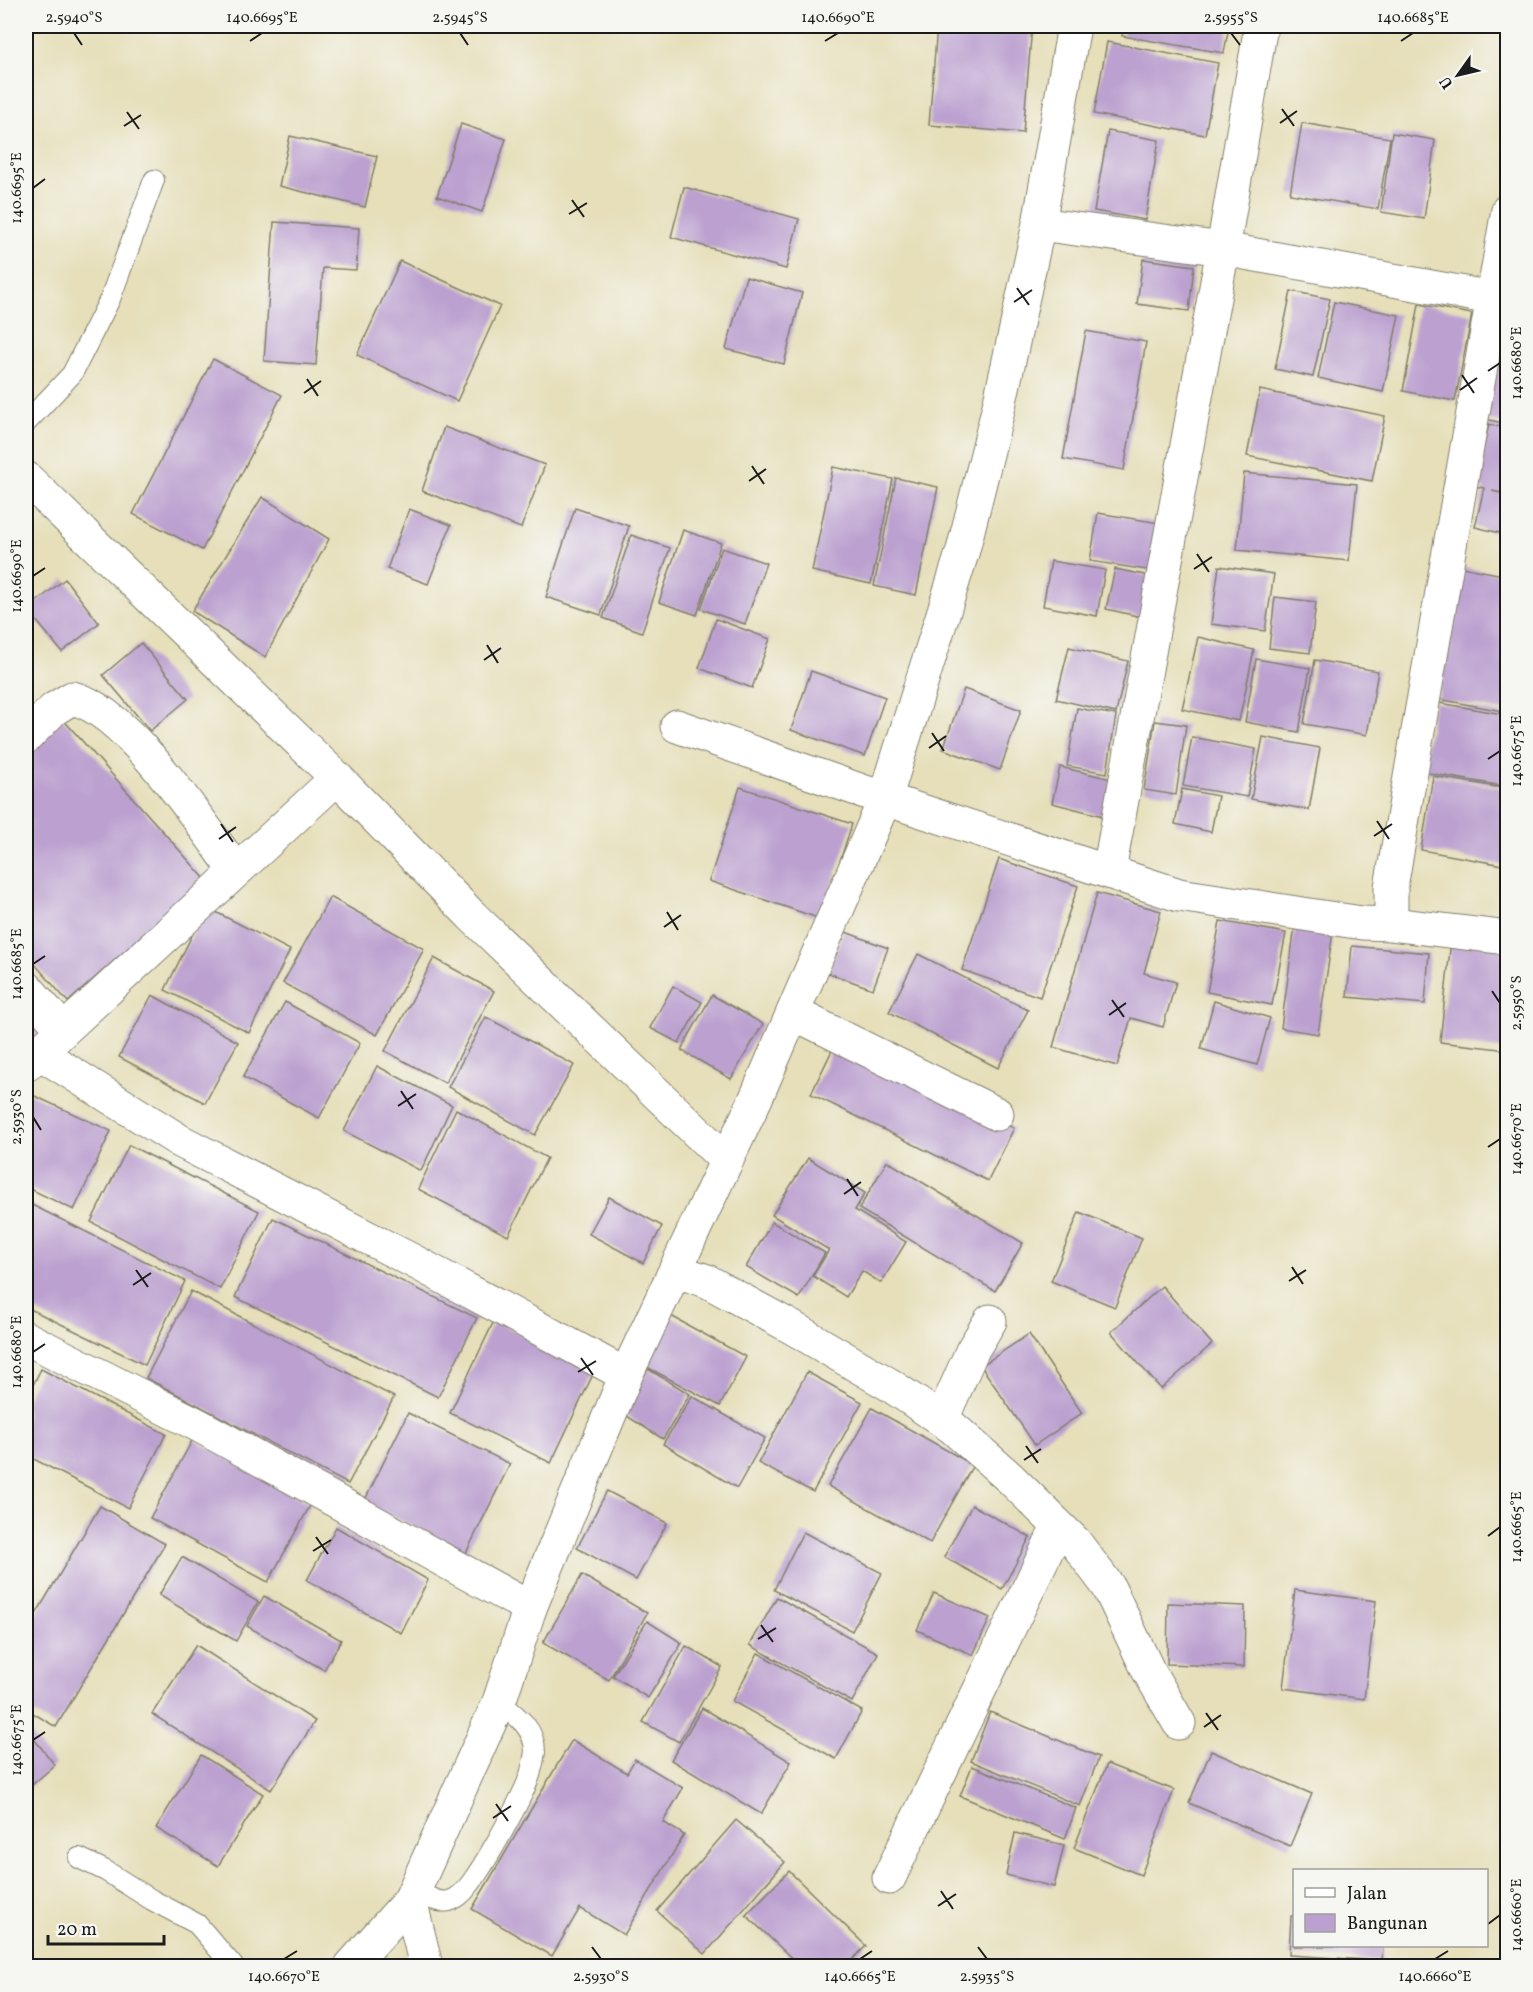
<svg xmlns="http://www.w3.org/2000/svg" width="1533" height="1992" font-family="Vollkorn,serif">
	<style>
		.building { fill: #bca1d0 }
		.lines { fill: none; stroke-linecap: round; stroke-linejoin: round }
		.lane-casing { stroke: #817e6b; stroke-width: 22 }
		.street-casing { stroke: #817e6b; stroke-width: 35 }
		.lane { stroke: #fff; stroke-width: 20 }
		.street { stroke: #fff; stroke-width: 33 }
		.ticks { fill: none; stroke: #1c1c1c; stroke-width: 2 }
		.neatline { fill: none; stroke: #1c1c1c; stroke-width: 2 }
		.ticks-label { font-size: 15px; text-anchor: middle; fill: #1c1c1c }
	</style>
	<rect width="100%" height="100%" fill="#f6f6f2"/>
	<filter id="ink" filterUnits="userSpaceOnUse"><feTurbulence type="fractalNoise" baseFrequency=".0167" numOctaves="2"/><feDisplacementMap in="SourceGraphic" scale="12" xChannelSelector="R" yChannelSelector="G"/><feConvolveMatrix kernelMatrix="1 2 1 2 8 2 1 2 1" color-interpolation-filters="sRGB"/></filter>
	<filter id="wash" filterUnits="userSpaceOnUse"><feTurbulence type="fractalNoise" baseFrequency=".008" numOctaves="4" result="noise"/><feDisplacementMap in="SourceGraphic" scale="24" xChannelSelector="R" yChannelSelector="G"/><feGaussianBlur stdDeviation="1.35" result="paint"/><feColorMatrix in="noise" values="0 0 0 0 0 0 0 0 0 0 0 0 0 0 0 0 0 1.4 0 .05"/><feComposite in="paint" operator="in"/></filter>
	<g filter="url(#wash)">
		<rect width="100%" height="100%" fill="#e6dfba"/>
		<g id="blocks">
			<!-- building -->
			<g class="building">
				<polygon points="937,26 1032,26 1023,133 929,125"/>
				<polygon points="1124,26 1229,26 1224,53 1122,36"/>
				<polygon points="1107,42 1218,63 1205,135 1094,114"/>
				<polygon points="1302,123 1390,138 1378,209 1290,194"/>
				<polygon points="461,124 506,139 482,212 437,196"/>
				<polygon points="1108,131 1159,140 1145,220 1094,211"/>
				<polygon points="1392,133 1435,140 1424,219 1381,212"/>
				<polygon points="290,136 377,156 365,207 279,186"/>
				<polygon points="684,187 799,219 786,269 671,237"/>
				<polygon points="274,222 359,228 356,270 323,268 316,365 264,361"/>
				<polygon points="1143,259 1194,266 1189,311 1137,304"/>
				<polygon points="400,261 500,306 457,401 357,355"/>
				<polygon points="746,277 802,293 784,364 726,349"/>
				<polygon points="1291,291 1330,299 1313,377 1275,369"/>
				<polygon points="1334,302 1399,315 1383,392 1318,378"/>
				<polygon points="1419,304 1472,314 1455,401 1403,391"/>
				<polygon points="1086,331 1146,342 1124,470 1063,459"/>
				<polygon points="1493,352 1508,355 1508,424 1480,418"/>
				<polygon points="213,359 282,395 202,550 133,514"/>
				<polygon points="1260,390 1385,416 1372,481 1247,456"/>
				<polygon points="1489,424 1508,429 1508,494 1492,491 1508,495 1508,535 1475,527 1484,488 1475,486"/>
				<polygon points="444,427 545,465 521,528 422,491"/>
				<polygon points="833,467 893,479 871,584 812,571"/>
				<polygon points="1244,473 1357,484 1349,561 1237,550"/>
				<polygon points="896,478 938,487 916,595 874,586"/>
				<polygon points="262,497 329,539 265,657 192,611"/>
				<polygon points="575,508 629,526 601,615 546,597"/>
				<polygon points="409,509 451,525 428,584 387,569"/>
				<polygon points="1098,513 1160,523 1153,571 1090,561"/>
				<polygon points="683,530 721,543 697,615 659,602"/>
				<polygon points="631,535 670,548 642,632 603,618"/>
				<polygon points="722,548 766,563 745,624 701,609"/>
				<polygon points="1051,561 1105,570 1097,616 1043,606"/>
				<polygon points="1219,566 1274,574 1265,631 1211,624"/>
				<polygon points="1462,567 1508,576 1508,712 1438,699"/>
				<polygon points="1115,569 1155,577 1146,618 1106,609"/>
				<polygon points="65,579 99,623 62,652 27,609"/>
				<polygon points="1275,597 1316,602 1310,653 1269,648"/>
				<polygon points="716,619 770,639 752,688 699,668"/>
				<polygon points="1198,637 1254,650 1239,721 1182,709"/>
				<polygon points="141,643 188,699 150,731 103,675"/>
				<polygon points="1069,647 1128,661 1116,713 1056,699"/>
				<polygon points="1256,659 1310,668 1299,732 1245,722"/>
				<polygon points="1315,660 1378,671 1367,735 1304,724"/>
				<polygon points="811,671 885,697 865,756 791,730"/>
				<polygon points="964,689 1021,710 1000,770 943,749"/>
				<polygon points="1434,702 1508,715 1508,787 1422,772"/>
				<polygon points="1077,708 1116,715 1107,773 1067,766"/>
				<polygon points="60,716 205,879 68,1002 26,954 26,747"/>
				<polygon points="1155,721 1186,725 1176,795 1144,790"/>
				<polygon points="1192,737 1256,749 1247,797 1183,786"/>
				<polygon points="1263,737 1320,748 1309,810 1251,799"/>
				<polygon points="1060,767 1116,780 1107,817 1052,803"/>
				<polygon points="1433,776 1508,789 1508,866 1421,850"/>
				<polygon points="740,787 852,824 821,919 709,881"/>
				<polygon points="1182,789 1218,796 1211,832 1175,824"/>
				<polygon points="999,859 1078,886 1040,997 962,970"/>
				<polygon points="1097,893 1161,911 1144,973 1176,982 1163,1027 1131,1018 1117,1066 1053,1047"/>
				<polygon points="330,897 424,949 377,1035 283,983"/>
				<polygon points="206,907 290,950 249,1033 165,990"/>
				<polygon points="1220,921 1286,933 1272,1005 1207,992"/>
				<polygon points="1295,926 1333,932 1318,1034 1281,1028"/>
				<polygon points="843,931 888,948 873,989 828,973"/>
				<polygon points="1451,940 1508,947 1508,1050 1440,1042"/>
				<polygon points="1352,946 1429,953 1425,1004 1347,997"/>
				<polygon points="918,954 1028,1010 998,1068 889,1012"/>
				<polygon points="434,958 494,991 445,1083 385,1051"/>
				<polygon points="673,986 702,1002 679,1043 650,1028"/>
				<polygon points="152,995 238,1042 205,1103 119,1057"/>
				<polygon points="712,995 763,1024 731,1079 681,1050"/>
				<polygon points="26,996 54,1029 26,1054"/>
				<polygon points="1214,1001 1270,1018 1257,1065 1201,1049"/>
				<polygon points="285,1002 360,1043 319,1118 243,1077"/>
				<polygon points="486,1017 574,1065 535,1135 448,1087"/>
				<polygon points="836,1042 1014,1128 988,1181 811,1094"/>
				<polygon points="377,1066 452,1105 421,1171 344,1131"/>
				<polygon points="26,1092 111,1131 74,1210 26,1187"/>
				<polygon points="456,1109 547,1158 508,1236 418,1189"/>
				<polygon points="129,1145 259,1211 220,1289 91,1222"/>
				<polygon points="808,1158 865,1193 855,1210 906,1242 881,1283 862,1271 846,1297 813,1276 829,1250 772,1215"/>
				<polygon points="887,1161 1023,1243 995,1291 859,1209"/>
				<polygon points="609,1197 662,1226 643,1263 589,1234"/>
				<polygon points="26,1202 185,1281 145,1365 26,1307"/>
				<polygon points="1079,1212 1142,1238 1115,1307 1051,1281"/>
				<polygon points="273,1218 477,1318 438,1397 235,1297"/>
				<polygon points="772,1222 825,1253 799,1298 746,1267"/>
				<polygon points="1162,1286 1212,1344 1161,1389 1111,1332"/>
				<polygon points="191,1291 394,1397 348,1484 146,1378"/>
				<polygon points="671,1316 746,1357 720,1406 645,1366"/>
				<polygon points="494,1321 595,1370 551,1463 450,1413"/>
				<polygon points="1029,1334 1082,1413 1035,1445 981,1366"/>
				<polygon points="41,1369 166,1434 128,1508 26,1455 26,1399"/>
				<polygon points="648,1369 690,1394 663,1439 622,1413"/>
				<polygon points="807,1372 862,1402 813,1492 758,1463"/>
				<polygon points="692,1396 765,1438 737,1488 663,1444"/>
				<polygon points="872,1408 973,1465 930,1543 828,1486"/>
				<polygon points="408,1413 510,1464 466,1553 364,1502"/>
				<polygon points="193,1439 311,1504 268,1582 150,1518"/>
				<polygon points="607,1491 667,1523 636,1580 577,1548"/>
				<polygon points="972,1505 1030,1537 1002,1589 944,1557"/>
				<polygon points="100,1506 165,1544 56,1727 26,1709 26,1631"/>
				<polygon points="336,1527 428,1580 401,1633 307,1580"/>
				<polygon points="803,1532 882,1573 852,1631 774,1590"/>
				<polygon points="182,1557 258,1602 236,1641 159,1595"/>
				<polygon points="582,1575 647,1613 609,1680 543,1643"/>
				<polygon points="1295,1590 1376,1601 1364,1699 1283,1688"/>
				<polygon points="934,1593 990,1618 973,1655 917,1630"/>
				<polygon points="264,1596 341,1640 324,1670 247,1626"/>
				<polygon points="777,1597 878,1653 852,1702 750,1645"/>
				<polygon points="1168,1603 1245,1606 1244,1667 1167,1664"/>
				<polygon points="647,1621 682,1643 648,1698 613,1676"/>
				<polygon points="196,1645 315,1721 271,1790 152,1714"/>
				<polygon points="686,1646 722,1667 679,1742 643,1722"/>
				<polygon points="758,1653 862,1711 836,1759 732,1701"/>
				<polygon points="702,1708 791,1762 761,1814 671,1760"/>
				<polygon points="990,1712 1099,1757 1080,1806 971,1761"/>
				<polygon points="26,1729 55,1765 26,1790"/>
				<polygon points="572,1740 627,1773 635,1759 683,1788 663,1822 684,1835 624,1935 580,1908 552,1956 472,1909"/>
				<polygon points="1211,1751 1312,1794 1290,1846 1189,1803"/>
				<polygon points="201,1755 263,1794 218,1866 156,1828"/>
				<polygon points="1107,1764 1174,1790 1141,1875 1074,1848"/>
				<polygon points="972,1766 1076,1808 1065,1839 960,1796"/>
				<polygon points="736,1820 785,1862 705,1954 657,1911"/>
				<polygon points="1015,1833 1064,1845 1054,1887 1006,1875"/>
				<polygon points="789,1871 866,1946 846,1966 800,1966 746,1915"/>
				<polygon points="1291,1916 1294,1916 1294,1946 1383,1946 1382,1961 1289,1955"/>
			</g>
		</g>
	</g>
	<g filter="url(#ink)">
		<use href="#blocks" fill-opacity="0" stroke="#817e6b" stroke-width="1.5"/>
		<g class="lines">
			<defs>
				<g id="lane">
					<polyline points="26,423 72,374 110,299 154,180"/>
					<polyline points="79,1858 106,1871 152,1900 197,1924 233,1966"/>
					<path d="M 415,1889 C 424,1895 437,1904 449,1901 C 452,1900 458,1897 461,1894 C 477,1881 523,1797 530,1775 C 532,1768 534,1759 535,1752 C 535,1728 516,1715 499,1702"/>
				</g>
				<g id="street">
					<polyline points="1039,224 1223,249 1508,301"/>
					<polyline points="26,478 337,778 471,915 726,1160"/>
					<polyline points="677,726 885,799 1179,895 1362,923 1391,924 1391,887 1399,841 1508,210"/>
					<path d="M 26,737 L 54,709 L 72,698 C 126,709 203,826 236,871"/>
					<polyline points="1109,871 1223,249 1261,26"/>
					<polyline points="1391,924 1508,938"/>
					<polyline points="26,987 63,1030"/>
					<polyline points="793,1013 997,1114"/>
					<polyline points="38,1052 180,1141 415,1262 626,1375"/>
					<polyline points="26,1065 337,778"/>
					<polyline points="676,1271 707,1281 793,1328 890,1385 952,1427 1010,1478 1075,1542 1108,1586 1148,1670 1179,1723"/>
					<polyline points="26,1338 198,1425 530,1608"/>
					<polyline points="942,1419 972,1351 990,1321"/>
					<polyline points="889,1878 1058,1527"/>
					<polyline points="410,1900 426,1966"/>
					<polyline points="351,1966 410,1900 499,1702 530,1608 626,1375 756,1098 885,799 963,550 999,406 1039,224 1074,26"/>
				</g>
			</defs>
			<!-- lane casing -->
			<use href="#lane" class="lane-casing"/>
			<!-- street casing -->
			<use href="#street" class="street-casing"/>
			<!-- lane -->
			<use href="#lane" class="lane"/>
			<!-- street -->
			<use href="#street" class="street"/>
		</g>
	</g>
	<!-- ticks -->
	<path class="ticks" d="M 74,33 L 82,45M 460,33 L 468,45M 1231,33 L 1240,45M 250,41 L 262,33M 825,41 L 838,33M 1401,41 L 1413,33M 1282,109 L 1294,126M 127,112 L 139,129M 1280,123 L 1297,111M 124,126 L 141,115M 33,188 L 45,179M 572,200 L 584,217M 569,214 L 587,203M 1017,288 L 1029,305M 1014,302 L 1032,290M 1488,371 L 1500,363M 1462,375 L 1474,393M 307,379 L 318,396M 1460,390 L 1477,378M 304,393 L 321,381M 752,466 L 764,484M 749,481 L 766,469M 1197,554 L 1209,572M 1194,569 L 1212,557M 33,576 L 45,568M 487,645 L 498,663M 484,660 L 501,648M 932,733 L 944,751M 929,748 L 946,736M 1488,759 L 1500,751M 1377,821 L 1389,839M 221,824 L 233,842M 1374,836 L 1392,824M 219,839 L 236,827M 667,912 L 678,930M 664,927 L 681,915M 33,964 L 45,956M 1492,991 L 1500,1003M 1112,1000 L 1124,1017M 1109,1015 L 1126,1003M 401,1091 L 413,1109M 398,1106 L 416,1094M 33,1117 L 41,1130M 1488,1147 L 1500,1139M 847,1179 L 858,1196M 844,1194 L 861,1182M 1292,1267 L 1303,1284M 136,1270 L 148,1287M 1289,1281 L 1306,1270M 133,1285 L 151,1273M 33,1352 L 45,1344M 581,1358 L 593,1375M 578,1372 L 596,1361M 1026,1446 L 1038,1463M 1024,1460 L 1041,1449M 1488,1536 L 1500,1527M 316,1537 L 328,1554M 313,1551 L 331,1540M 761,1625 L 773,1642M 758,1639 L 776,1628M 1206,1713 L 1218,1730M 1204,1727 L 1221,1715M 33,1740 L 45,1732M 496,1804 L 508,1821M 493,1818 L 511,1806M 941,1891 L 953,1909M 938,1906 L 956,1894M 1488,1924 L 1500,1915M 592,1947 L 601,1959M 978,1947 L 987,1959M 284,1959 L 297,1951M 860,1959 L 872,1951M 1435,1959 L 1448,1951"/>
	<!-- margin -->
	<rect width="1533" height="1992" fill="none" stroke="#f6f6f2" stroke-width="66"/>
	<!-- legend -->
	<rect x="1293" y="1869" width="195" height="78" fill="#f6f6f2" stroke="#9f9f9c" stroke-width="1.5"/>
	<rect x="1305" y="1888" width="30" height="9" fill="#ffffff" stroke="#9f9f9c" stroke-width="1.5"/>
	<text x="1347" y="1899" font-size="18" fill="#1c1c1c">Jalan</text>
	<rect x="1305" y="1914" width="30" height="18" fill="#bca1d0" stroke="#9f9f9c" stroke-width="1.5"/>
	<text x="1347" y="1929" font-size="18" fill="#1c1c1c">Bangunan</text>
	<!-- north arrow -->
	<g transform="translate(1458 75) rotate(236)" stroke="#f6f6f2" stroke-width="4.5" paint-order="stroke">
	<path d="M0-4.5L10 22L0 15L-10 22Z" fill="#1c1c1c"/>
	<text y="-9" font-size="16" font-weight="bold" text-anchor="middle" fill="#1c1c1c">U</text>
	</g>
	<!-- scale -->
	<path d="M48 1935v9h116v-9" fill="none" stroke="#1c1c1c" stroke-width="3"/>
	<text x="57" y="1935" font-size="18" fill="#1c1c1c" stroke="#f6f6f2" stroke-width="4.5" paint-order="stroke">20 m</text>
	<rect x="33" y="33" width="1467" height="1926" class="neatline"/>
	<g class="ticks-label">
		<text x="74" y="22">2.5940°S</text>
		<text x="262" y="22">140.6695°E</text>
		<text x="460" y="22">2.5945°S</text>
		<text x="838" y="22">140.6690°E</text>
		<text x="1231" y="22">2.5955°S</text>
		<text x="1413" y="22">140.6685°E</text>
		<text transform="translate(16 188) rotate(-90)" y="5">140.6695°E</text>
		<text transform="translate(1516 363) rotate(-90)" y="5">140.6680°E</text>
		<text transform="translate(16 576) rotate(-90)" y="5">140.6690°E</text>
		<text transform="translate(1516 751) rotate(-90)" y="5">140.6675°E</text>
		<text transform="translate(16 964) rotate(-90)" y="5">140.6685°E</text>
		<text transform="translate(1516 1003) rotate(-90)" y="5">2.5950°S</text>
		<text transform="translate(16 1117) rotate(-90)" y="5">2.5930°S</text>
		<text transform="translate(1516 1139) rotate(-90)" y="5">140.6670°E</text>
		<text transform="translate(16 1352) rotate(-90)" y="5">140.6680°E</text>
		<text transform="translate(1516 1527) rotate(-90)" y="5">140.6665°E</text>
		<text transform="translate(16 1740) rotate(-90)" y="5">140.6675°E</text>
		<text transform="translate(1516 1915) rotate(-90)" y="5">140.6660°E</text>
		<text x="284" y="1981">140.6670°E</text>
		<text x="601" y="1981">2.5930°S</text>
		<text x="860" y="1981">140.6665°E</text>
		<text x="987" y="1981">2.5935°S</text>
		<text x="1435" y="1981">140.6660°E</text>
	</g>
</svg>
